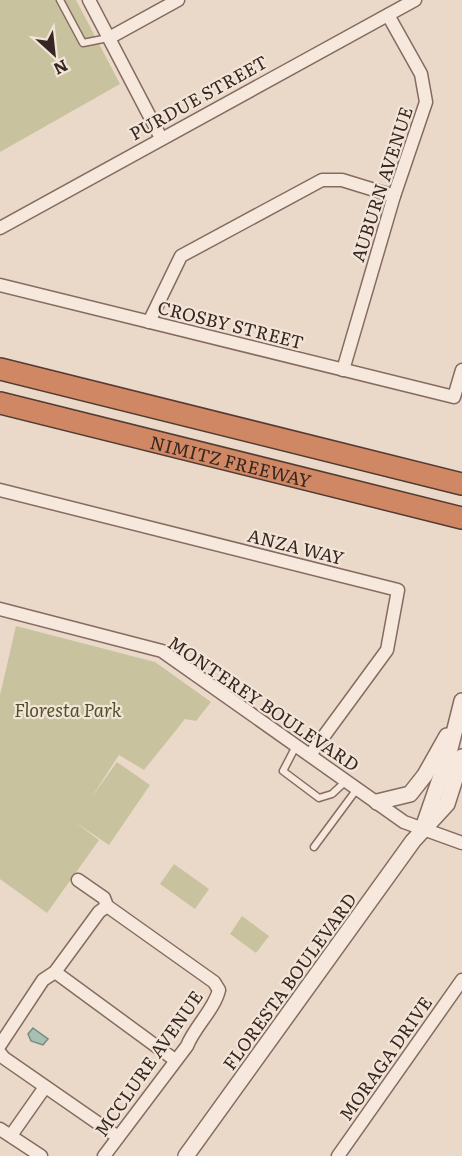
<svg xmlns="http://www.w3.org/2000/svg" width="462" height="1156" font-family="Literata,serif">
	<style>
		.green { fill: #c8c39e }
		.water { fill: #a9bfb4; stroke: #718d80; stroke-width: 1.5 }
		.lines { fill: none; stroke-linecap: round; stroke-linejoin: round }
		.service-casing { stroke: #856b60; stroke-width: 9 }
		.minor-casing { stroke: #856b60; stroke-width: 15 }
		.tertiary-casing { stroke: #856b60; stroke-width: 18 }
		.motorway-casing { stroke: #533b33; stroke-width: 24 }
		.service { stroke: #f6e8dc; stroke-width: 6 }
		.minor { stroke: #f6e8dc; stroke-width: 12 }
		.tertiary { stroke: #f6e8dc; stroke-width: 15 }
		.motorway { stroke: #d08864; stroke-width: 21 }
		.labels { text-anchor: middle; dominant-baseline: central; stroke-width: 4.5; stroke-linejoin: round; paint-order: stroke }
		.street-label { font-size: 18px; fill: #372722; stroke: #f2e5d8 }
		.park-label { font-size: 18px; font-style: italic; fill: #50512a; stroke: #f2e5d8 }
	</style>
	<rect width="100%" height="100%" fill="#ead9c9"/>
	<!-- green -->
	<g class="green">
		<polygon points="0,0 76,0 120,84 0,152"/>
		<polygon points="16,626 155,662 211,702 196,721 185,719 144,770 119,755 91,798 117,762 150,785 109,845 75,822 99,840 47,913 0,879 0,695"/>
		<polygon points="174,864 209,889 195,909 160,884"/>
		<polygon points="242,916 269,936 256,953 230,934"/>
	</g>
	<!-- water -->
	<polygon class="water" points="33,1028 48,1039 43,1045 31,1041 28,1034"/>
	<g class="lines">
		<defs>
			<g id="service">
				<polyline points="60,0 83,43 108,38"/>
				<polyline points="296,746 283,771 319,798 332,794 346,781"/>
				<polyline points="314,847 357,789"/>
			</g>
			<g id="minor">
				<polyline points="89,0 161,138"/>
				<polyline points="109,38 178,0"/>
				<polyline points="0,228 415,0"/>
				<polyline points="0,285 454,397 462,370"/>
				<polyline points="149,322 181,256 322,180 342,180 394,196"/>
				<polyline points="343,370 394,196 426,102 421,74 388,15"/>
				<polyline points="0,490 398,590 387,650 310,755"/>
				<polyline points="0,609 162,651 404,822 462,843"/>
				<path d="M 78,880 L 104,898 L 107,906 L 214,982 L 219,990 C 214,1010 195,1026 187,1046 L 104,1156"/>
				<polyline points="55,972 175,1060"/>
				<polyline points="0,1045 43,980 55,972 99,912 107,906"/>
				<polyline points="0,1053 4,1058 118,1137"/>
				<polyline points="0,1129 41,1156"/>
				<polyline points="12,1134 45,1087"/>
				<polyline points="338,1156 462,980"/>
			</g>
			<g id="tertiary">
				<polyline points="377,802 410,794 425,775 447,736"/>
				<polyline points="424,825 449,753 462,701"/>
				<polyline points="186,1156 413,841 447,804 462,757"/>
			</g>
			<g id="motorway">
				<polyline points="0,369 462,484"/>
				<path id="s1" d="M 0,403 L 462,518"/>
			</g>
		</defs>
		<!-- service casing -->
		<use href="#service" class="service-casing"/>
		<!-- minor casing -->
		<use href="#minor" class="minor-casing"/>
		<!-- tertiary casing -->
		<use href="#tertiary" class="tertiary-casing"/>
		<!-- motorway casing -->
		<use href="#motorway" class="motorway-casing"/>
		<!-- service -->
		<use href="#service" class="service"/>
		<!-- minor -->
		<use href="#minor" class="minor"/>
		<!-- tertiary -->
		<use href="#tertiary" class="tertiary"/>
		<!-- motorway -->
		<use href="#motorway" class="motorway"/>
	</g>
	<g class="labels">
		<!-- street labels -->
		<g class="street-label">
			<text transform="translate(198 97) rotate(-29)">PURDUE STREET</text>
			<text transform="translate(381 184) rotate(-72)">AUBURN AVENUE</text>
			<text transform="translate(231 324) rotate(14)">CROSBY STREET</text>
			<text stroke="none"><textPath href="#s1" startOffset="238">NIMITZ FREEWAY</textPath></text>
			<text transform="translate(296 546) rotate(14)">ANZA WAY</text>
			<text transform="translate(264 703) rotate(34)">MONTEREY BOULEVARD</text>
			<text transform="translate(289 981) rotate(-54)">FLORESTA BOULEVARD</text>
			<text transform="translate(385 1058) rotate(-55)">MORAGA DRIVE</text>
			<text transform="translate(148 1063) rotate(-55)">MCCLURE AVENUE</text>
		</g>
		<!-- park labels -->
		<g class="park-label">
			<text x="68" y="709">Floresta Park</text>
		</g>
	</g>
	<!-- north arrow -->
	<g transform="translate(54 54) rotate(153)" stroke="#f2e5d8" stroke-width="4.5" paint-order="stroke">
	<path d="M0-4.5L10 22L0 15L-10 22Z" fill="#372722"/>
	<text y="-9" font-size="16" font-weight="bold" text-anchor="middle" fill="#372722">N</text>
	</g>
</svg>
